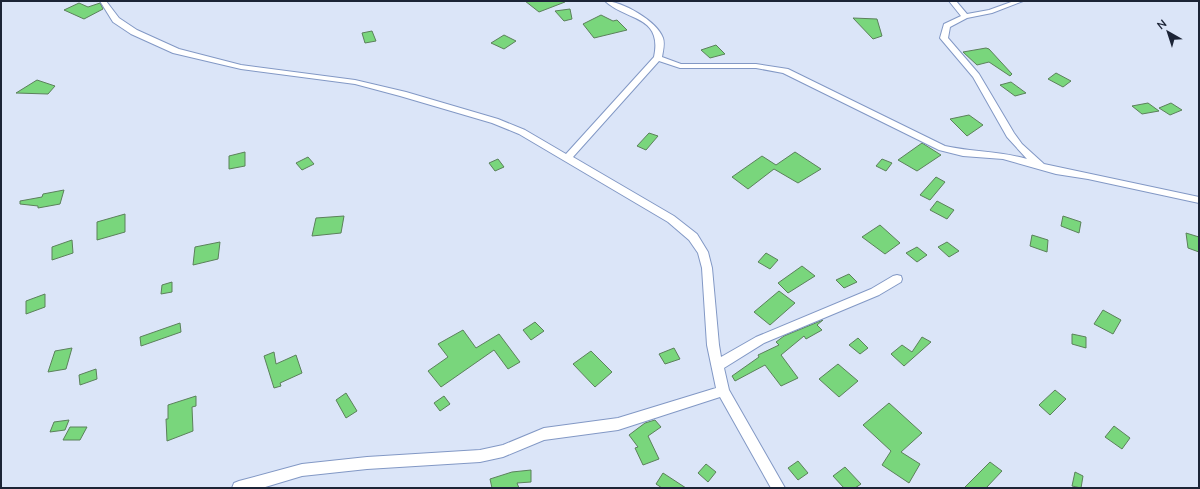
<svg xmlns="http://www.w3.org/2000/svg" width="1200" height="489" font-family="'Nunito Sans',sans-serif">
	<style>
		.building { fill: #79d67c; stroke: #5b815b }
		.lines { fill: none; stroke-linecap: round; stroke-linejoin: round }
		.minor-casing { stroke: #8298c5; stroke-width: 2 }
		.minor { fill: #fff; fill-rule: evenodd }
	</style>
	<rect width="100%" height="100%" fill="#dbe5f8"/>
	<!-- building -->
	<g class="building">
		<polygon points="525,1 565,1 565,2 539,12"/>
		<polygon points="79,3 88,7 100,3 103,9 84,19 64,10"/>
		<polygon points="570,9 572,19 564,21 555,11"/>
		<polygon points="601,15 613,21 617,20 627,30 594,38 583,24"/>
		<polygon points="853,18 877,19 882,36 873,39"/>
		<polygon points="372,31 376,41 365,43 362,33"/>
		<polygon points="504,35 516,41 504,49 491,43"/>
		<polygon points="716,45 725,54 710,58 701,50"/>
		<polygon points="986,48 989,49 1012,74 1010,76 989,62 977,65 963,52"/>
		<polygon points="1056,73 1071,81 1063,87 1048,79"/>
		<polygon points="37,80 55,86 48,94 16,93"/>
		<polygon points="1011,82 1026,93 1015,96 1000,85"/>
		<polygon points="1148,103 1159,111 1142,114 1132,106"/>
		<polygon points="1171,103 1182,110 1170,115 1159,108"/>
		<polygon points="969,115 983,125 967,136 950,119"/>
		<polygon points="649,133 658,136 646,150 637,146"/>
		<polygon points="922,143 941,155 917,171 898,160"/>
		<polygon points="245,152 245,166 229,169 229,156"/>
		<polygon points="795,152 821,169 798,183 774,169 748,189 732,177 762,156 776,165"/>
		<polygon points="308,157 314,164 302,170 296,163"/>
		<polygon points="498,159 504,167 495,171 489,163"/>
		<polygon points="882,159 892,163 886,171 876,166"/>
		<polygon points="936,177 945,182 930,200 920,195"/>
		<polygon points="64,190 60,204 38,208 38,206 20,204 20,201 42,197 43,194"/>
		<polygon points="937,201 954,210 947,219 930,210"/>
		<polygon points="125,214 125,232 97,240 97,222"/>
		<polygon points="344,216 341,233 312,236 316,218"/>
		<polygon points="1063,216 1081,222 1079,233 1061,226"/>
		<polygon points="880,225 900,243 885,254 862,237"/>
		<polygon points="1186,233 1199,237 1199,252 1188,248"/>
		<polygon points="1032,235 1048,240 1047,252 1030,246"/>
		<polygon points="72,240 73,253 52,260 52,247"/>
		<polygon points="220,242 218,259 193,265 195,247"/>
		<polygon points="947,242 959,251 949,257 938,247"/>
		<polygon points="917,247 927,255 917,262 906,253"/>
		<polygon points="766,253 778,260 770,269 758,262"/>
		<polygon points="802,266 815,276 788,293 778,283"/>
		<polygon points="849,274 857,282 844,288 836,280"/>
		<polygon points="172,282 172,292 161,294 162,285"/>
		<polygon points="779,291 795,303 770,325 754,312"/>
		<polygon points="45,294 45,307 26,314 26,301"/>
		<polygon points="1103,310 1121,320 1113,334 1094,324"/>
		<polygon points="823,320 817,325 822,330 806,339 804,336 781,355 798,378 781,386 765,365 735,381 732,376 759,357 758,355 779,345 776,342 784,336"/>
		<polygon points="535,322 544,331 531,340 523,330"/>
		<polygon points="180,323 181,332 141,346 140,337"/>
		<polygon points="463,330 476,348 499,334 520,362 508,369 494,350 441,387 428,371 448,357 438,344"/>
		<polygon points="1072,334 1086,337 1086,348 1072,344"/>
		<polygon points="922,337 931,342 904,366 891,354 902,345 912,352"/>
		<polygon points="858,338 868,348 860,354 849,345"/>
		<polygon points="72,348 66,369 48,372 55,351"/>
		<polygon points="674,348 680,359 665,364 659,354"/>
		<polygon points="591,351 612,372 595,387 573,364"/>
		<polygon points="274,352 276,364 296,355 302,373 280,383 281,386 274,388 264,356"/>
		<polygon points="838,364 858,381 839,397 819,379"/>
		<polygon points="96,369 97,379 80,385 79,375"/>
		<polygon points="1055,390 1066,399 1050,415 1039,405"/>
		<polygon points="346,393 357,411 346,418 336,400"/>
		<polygon points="196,396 196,406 192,407 193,431 167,441 166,419 168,419 168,405"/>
		<polygon points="444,396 450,404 440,411 434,403"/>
		<polygon points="889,403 922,433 901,452 920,464 909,483 882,465 891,451 863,425"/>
		<polygon points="69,420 65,430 50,432 54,422"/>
		<polygon points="655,420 661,427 648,436 659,459 643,465 635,448 638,447 629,435 645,423"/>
		<polygon points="1114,426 1130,438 1122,449 1105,437"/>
		<polygon points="70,427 87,427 80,440 63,440"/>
		<polygon points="798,461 808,473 798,480 788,468"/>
		<polygon points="990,462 1002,471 986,488 964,488"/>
		<polygon points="706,464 716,472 708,482 698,473"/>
		<polygon points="845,467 861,484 855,488 844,488 833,476"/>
		<polygon points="531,470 531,482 517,483 519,488 492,488 490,479 512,472"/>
		<polygon points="1075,472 1083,476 1081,488 1072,486"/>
		<polygon points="663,473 686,488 662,488 656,484"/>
	</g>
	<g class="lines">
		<defs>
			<path id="minor" d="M 100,1 L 106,1 L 119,18 L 137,30 L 179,49 L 241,65 L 355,80 L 406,92 L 498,119 L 525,130 L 566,154 L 654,57 C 663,15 626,21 605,1 C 622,1 657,21 663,38 C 665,44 663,51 662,57 L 681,64 L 756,64 L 788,69 L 945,146 C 972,152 1000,151 1027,159 L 1007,137 L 973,77 L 940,38 L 944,24 L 961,16 L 949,1 L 956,1 L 967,14 L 989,10 L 1014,1 L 1023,1 L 992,13 L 967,18 L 950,27 L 948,38 L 979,74 L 1014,133 L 1022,144 L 1044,164 L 1199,197 L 1199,203 L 1088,179 L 1056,174 L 1003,159 L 963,156 L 939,150 L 783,73 L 756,68 L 680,68 L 659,61 L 573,157 L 674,216 L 697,234 L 708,252 L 712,268 L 719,345 L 721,357 L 756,337 L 871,289 L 893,276 L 897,275 L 901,276 L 902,279 L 901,282 L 879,295 L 764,343 L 724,368 L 729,390 L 785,488 L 771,488 L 720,397 L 618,430 L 544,440 L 503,457 L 480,462 L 367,469 L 302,476 L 262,488 L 232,488 L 234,483 L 239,481 L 302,464 L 367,457 L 480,450 L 503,445 L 544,428 L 618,418 L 716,388 L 707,345 L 702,268 L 698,253 L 689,240 L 668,222 L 519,134 L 492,123 L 400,96 L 355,84 L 241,69 L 173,53 L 131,34 L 113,22 Z"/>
		</defs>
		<!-- minor casing -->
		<use href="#minor" class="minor-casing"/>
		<!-- minor -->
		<use href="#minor" class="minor"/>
	</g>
	<!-- border -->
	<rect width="1200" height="489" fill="none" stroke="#1c2436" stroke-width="4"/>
	<!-- north arrow -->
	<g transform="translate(1168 32) rotate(321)" stroke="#dbe5f8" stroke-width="3" paint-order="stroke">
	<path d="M0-3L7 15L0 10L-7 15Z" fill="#1c2436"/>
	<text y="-6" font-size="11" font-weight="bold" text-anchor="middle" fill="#1c2436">N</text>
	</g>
</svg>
